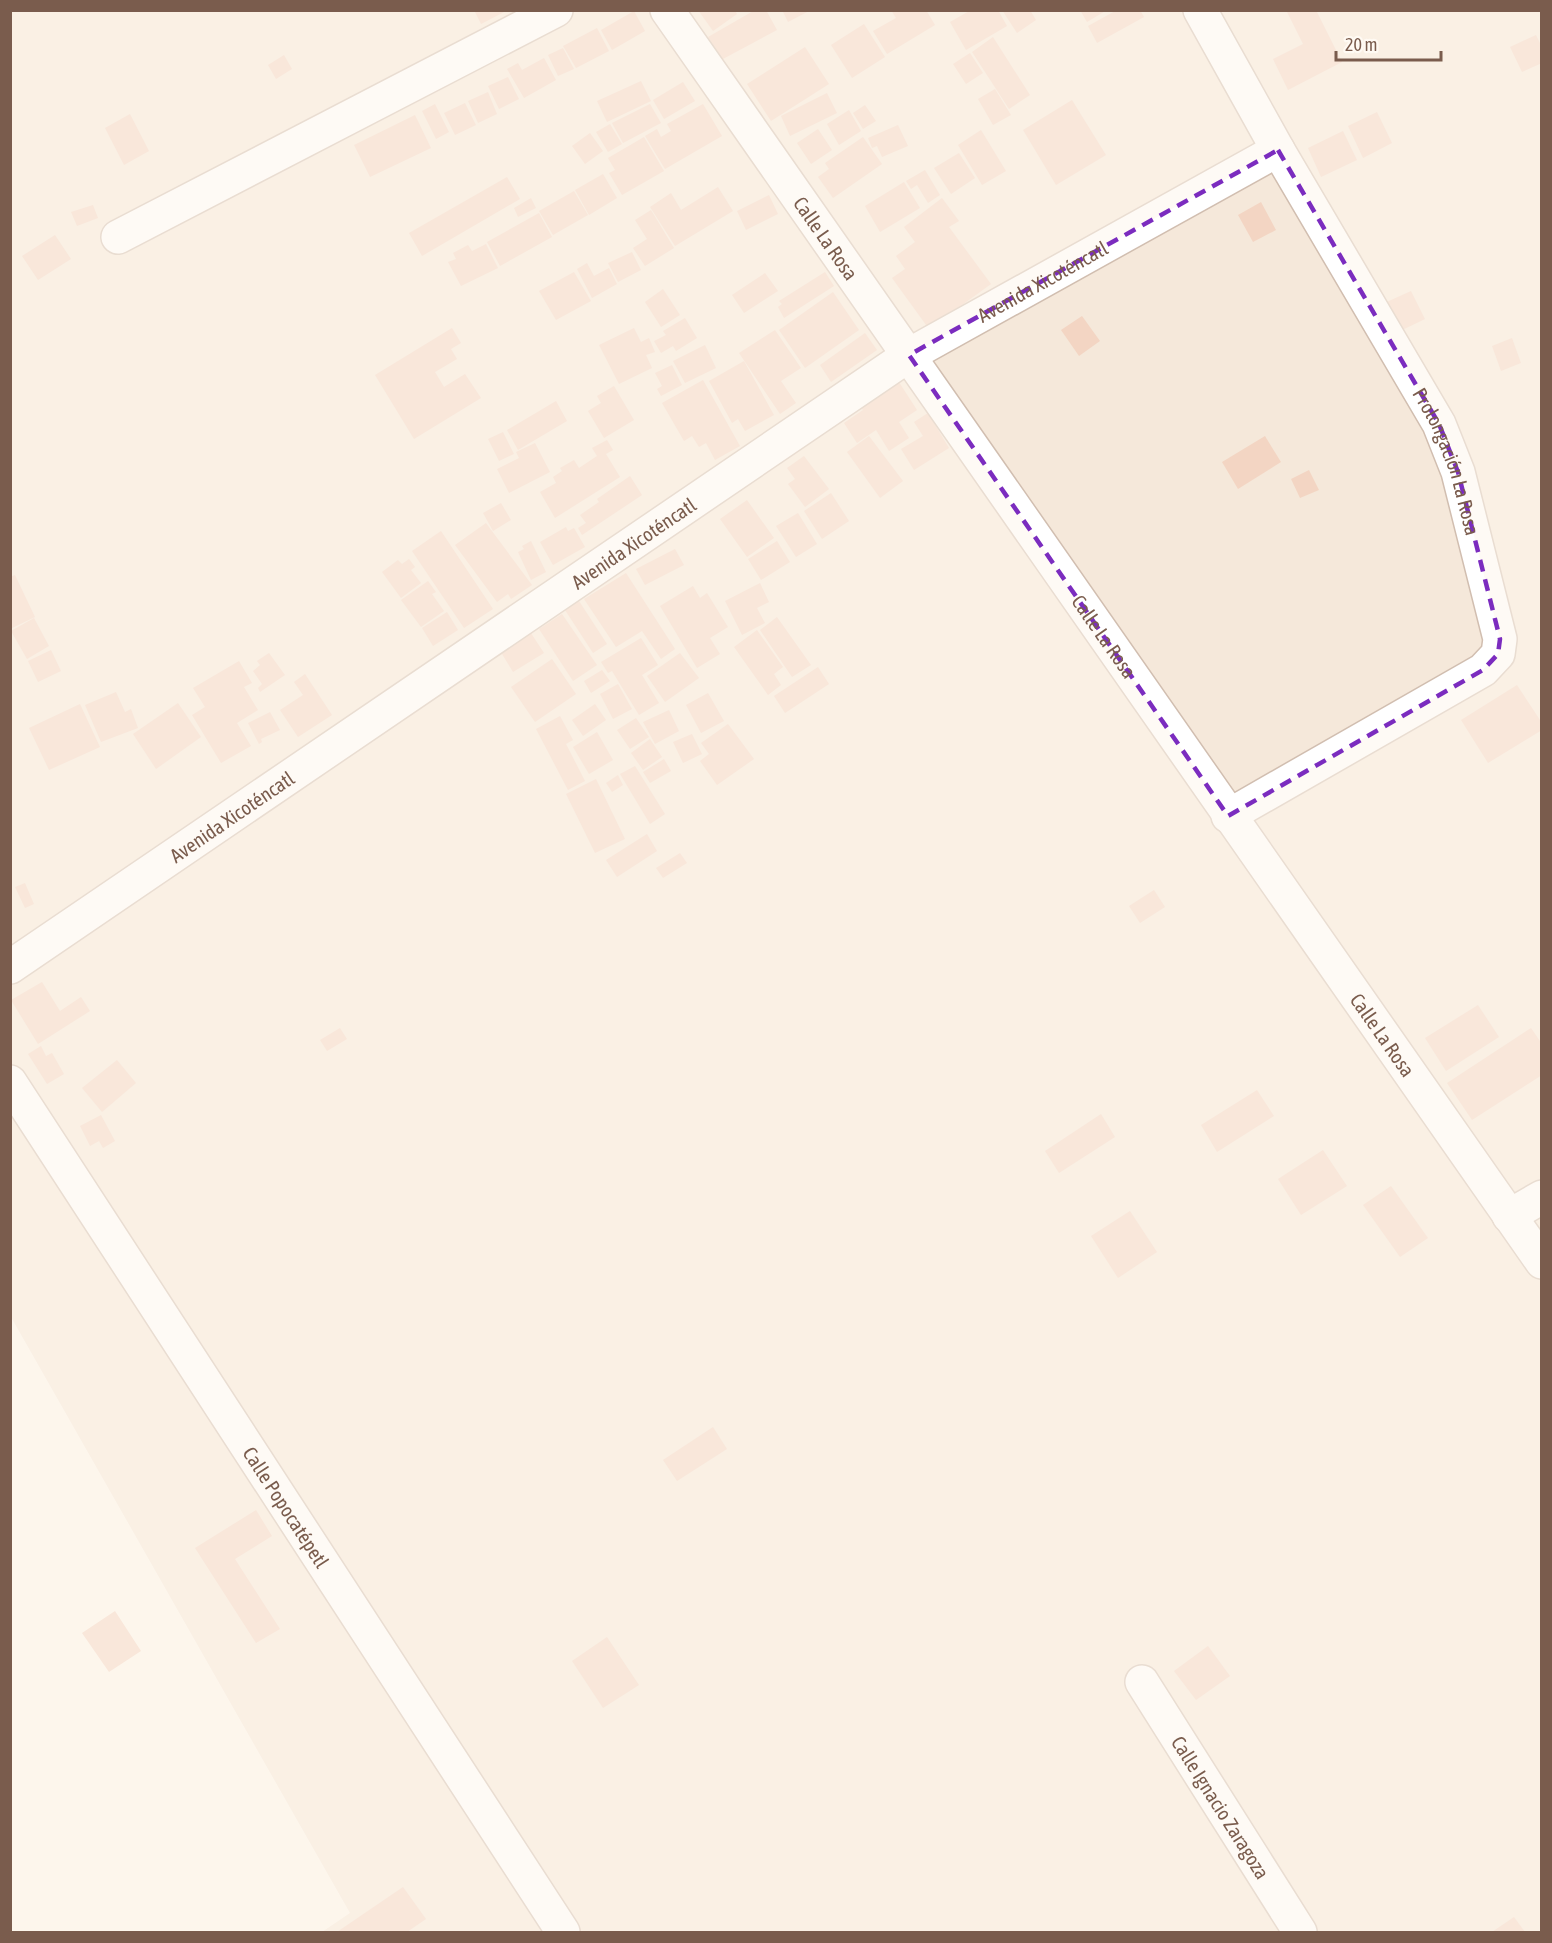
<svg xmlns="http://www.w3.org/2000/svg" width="1552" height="1943" font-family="'Asap Condensed',sans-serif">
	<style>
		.residential { fill: #f5e8da }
		.building { fill: #f3d5c3 }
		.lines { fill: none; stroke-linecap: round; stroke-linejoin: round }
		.minor-casing { stroke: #d1beb0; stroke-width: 36 }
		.minor { stroke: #fff; stroke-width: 33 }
		.marked { fill: none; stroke: #7b2cbf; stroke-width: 4.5; stroke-dasharray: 12 8; stroke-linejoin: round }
		.labels { text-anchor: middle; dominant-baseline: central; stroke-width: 4.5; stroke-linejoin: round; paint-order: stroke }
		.street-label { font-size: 20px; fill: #7a5c4d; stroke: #fffaf3 }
	</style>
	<rect width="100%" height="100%" fill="#fdf6ec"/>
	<!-- residential -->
	<polygon class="residential" points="10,11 1541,11 1541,1932 322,1932 350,1913 11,1317"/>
	<!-- building -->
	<g class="building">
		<polygon points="474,10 508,10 481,24"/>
		<polygon points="698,10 735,10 737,14 713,31"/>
		<polygon points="755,10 766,10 777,30 721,60 708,37"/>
		<polygon points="782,10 811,10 788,22"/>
		<polygon points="891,10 926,10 935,25 887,54 873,31 896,18"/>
		<polygon points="971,10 998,10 1007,26 966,50 950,22"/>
		<polygon points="1002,10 1030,10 1036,20 1017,33"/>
		<polygon points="1080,10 1107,10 1087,22"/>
		<polygon points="1117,10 1140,10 1144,17 1097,43 1088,26"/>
		<polygon points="1286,10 1316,10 1342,62 1288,90 1273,59 1303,44"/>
		<polygon points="634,11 645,31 612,50 601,30"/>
		<polygon points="864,24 885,57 852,78 831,45"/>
		<polygon points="597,28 609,51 576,68 563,46"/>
		<polygon points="1536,35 1542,47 1542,63 1522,72 1510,47"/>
		<polygon points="993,37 1030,95 1009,109 972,52"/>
		<polygon points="805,47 829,84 771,121 747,84"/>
		<polygon points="563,48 574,69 558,76 548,55"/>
		<polygon points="970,53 983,73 966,84 953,64"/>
		<polygon points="284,55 292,69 276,79 268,65"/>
		<polygon points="544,58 556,80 524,98 507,69 518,63 522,70"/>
		<polygon points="508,77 519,99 499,109 488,86"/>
		<polygon points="641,81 651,101 607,122 597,101"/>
		<polygon points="683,82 695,101 664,119 653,100"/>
		<polygon points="995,89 1011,115 993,125 978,99"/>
		<polygon points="488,92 497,114 478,123 468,101"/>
		<polygon points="827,93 837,113 790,136 781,116"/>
		<polygon points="1072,100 1106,155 1056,185 1023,130"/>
		<polygon points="465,103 476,125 455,135 444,113"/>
		<polygon points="435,104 449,132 436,139 422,111"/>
		<polygon points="650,104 661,123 623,143 612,123"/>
		<polygon points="703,104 722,136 665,169 645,136 657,129 661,137 671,131 667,124"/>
		<polygon points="865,105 876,121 863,129 853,113"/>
		<polygon points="849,110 861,131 839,145 827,124"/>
		<polygon points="1377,112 1392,143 1363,158 1348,126"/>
		<polygon points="130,114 149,151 124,165 105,128"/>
		<polygon points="415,115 431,148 370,177 354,145"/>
		<polygon points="610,124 622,144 608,152 596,132"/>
		<polygon points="898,125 908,146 882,157 877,146 872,148 868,138"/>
		<polygon points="818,129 832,150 811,164 797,143"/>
		<polygon points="981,130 1006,171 982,185 958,145"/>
		<polygon points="1343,131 1357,160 1321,177 1308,148"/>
		<polygon points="590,133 603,151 585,164 572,146"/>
		<polygon points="644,137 664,171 622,195 609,173 615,170 608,158"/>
		<polygon points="863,137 882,164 833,198 818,177 829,169 825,163"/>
		<polygon points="959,153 975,178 951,194 934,168"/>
		<polygon points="925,170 940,195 928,203 917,185 911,189 906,181"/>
		<polygon points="603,174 617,198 589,215 575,190"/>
		<polygon points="507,177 520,199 422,256 409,233"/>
		<polygon points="904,182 920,208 880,232 865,206"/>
		<polygon points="718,187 733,211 675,246 650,207 671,193 681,210"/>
		<polygon points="574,191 588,215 553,235 539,211"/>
		<polygon points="769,195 778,214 746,230 737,211"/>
		<polygon points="531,198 536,208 518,217 514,208"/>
		<polygon points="942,198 959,221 949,227 991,284 929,329 892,278 905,269 896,256 915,242 904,227"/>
		<polygon points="1261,202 1276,230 1253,242 1238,215"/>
		<polygon points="93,205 98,218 77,226 71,212"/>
		<polygon points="651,210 674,248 645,266 633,248 647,239 635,220"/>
		<polygon points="539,213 552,237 500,266 487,242"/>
		<polygon points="55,235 71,259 38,280 22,256"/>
		<polygon points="486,244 498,268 461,286 448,262 456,259 453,253 468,245 472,251"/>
		<polygon points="632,252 641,270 618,282 608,263"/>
		<polygon points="587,263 594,276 609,268 617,284 592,298 577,269"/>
		<polygon points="574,272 591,301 556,320 539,291"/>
		<polygon points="825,272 834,286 784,318 778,307 782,304 779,301"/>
		<polygon points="765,273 778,291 744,313 732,295"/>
		<polygon points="663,289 680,315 661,327 645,302"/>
		<polygon points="1411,291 1425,319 1394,334 1380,305"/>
		<polygon points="833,292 859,330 805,368 779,330"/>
		<polygon points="1082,316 1100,341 1079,356 1061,330"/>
		<polygon points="685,318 697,338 676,351 673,346 661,353 654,341 666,335 663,331"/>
		<polygon points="452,328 461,343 451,349 457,359 435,372 444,387 465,374 481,398 414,439 375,375"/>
		<polygon points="634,328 641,342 649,338 655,352 646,355 652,368 619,384 599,345"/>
		<polygon points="775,330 801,368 781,381 796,403 780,414 739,353"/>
		<polygon points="865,333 877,350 831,382 820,365"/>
		<polygon points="1512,338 1521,363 1501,371 1492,346"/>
		<polygon points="705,345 716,368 685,383 673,361"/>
		<polygon points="744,361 774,415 745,431 738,419 732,423 709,381"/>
		<polygon points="672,365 682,385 661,396 657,389 662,386 655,373"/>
		<polygon points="895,376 917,410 899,422 909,438 889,451 876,430 857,443 844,423 863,410 857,401"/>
		<polygon points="703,380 740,446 715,460 706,443 699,447 692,436 684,441 662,403"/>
		<polygon points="614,386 634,420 604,438 588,411 601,403 597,396"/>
		<polygon points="556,401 567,421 518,450 507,430"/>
		<polygon points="928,413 949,448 914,470 901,449 923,436 914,422"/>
		<polygon points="503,432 514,454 499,461 488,439"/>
		<polygon points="869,436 903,481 880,498 847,452"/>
		<polygon points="1265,436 1281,462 1238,489 1222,462"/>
		<polygon points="607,440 613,450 606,454 620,477 555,518 540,492 556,483 553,477 562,471 560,468 574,460 579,468 597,456 592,448"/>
		<polygon points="535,443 550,472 509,493 497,469 519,458 516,452"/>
		<polygon points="804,456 829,489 805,507 788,484 795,479 787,468"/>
		<polygon points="1309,470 1319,490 1300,498 1291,479"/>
		<polygon points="630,476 642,495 582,535 578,528 586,523 580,515 599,502 597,499"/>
		<polygon points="831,493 849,521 822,539 804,511"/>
		<polygon points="747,500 774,538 747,557 720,519"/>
		<polygon points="501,503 511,520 493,531 483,513"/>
		<polygon points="798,513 817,544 796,557 776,526"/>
		<polygon points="486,523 532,585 511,599 508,594 497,602 455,545"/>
		<polygon points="566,527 568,531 574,528 585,547 553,565 540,542"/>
		<polygon points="441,531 493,609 464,628 412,551"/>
		<polygon points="531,541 546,572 531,580 518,552 524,549 522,546"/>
		<polygon points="777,541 790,562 761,580 748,559"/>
		<polygon points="675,549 684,565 645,585 636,569"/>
		<polygon points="409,559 415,567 411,570 421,583 401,598 382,572 398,560 402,564"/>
		<polygon points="626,573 675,649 661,659 642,631 616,647 584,599"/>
		<polygon points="15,575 35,617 10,629 10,577"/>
		<polygon points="428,581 436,592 432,594 444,611 421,627 401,600"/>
		<polygon points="760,583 769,602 757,608 765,623 742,635 725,601"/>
		<polygon points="693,586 700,598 707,593 728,627 710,638 720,654 697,668 660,606"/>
		<polygon points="579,601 607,644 593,653 565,610"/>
		<polygon points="447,612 458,630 433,646 422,628"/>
		<polygon points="562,614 597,665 573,681 539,629"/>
		<polygon points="777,617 811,665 792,677 760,630"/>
		<polygon points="34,618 49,646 27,659 11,631"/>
		<polygon points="527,627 544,653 513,672 502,654 495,658 490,650"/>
		<polygon points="757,630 783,667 774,674 781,685 768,695 734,647"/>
		<polygon points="641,638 658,665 642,675 659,703 639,715 612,671 608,673 601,662"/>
		<polygon points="51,650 61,671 38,682 28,661"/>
		<polygon points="269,653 285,675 260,692 258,688 262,684 253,671 260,665 257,661"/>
		<polygon points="680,653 699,678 665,702 647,676"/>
		<polygon points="552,659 576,694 535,722 511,687"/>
		<polygon points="239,661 252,683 244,687 258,710 237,723 251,746 221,763 192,715 205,707 193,688"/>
		<polygon points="818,667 829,684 785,713 774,696"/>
		<polygon points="602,670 610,681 591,693 584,681"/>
		<polygon points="305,674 332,715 298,737 280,710 303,695 294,682"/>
		<polygon points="618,684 632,709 613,719 600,694"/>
		<polygon points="1517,685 1542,723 1542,730 1488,763 1461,720"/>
		<polygon points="116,692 125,712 131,709 138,728 101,742 85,705"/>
		<polygon points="708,693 724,721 701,733 686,705"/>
		<polygon points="178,703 201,737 156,769 133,734"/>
		<polygon points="80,704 100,747 49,770 29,728"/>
		<polygon points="595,704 606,720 583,736 572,720"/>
		<polygon points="669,710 679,731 655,744 643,722"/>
		<polygon points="270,712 280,730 261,739 262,742 259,744 248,723"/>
		<polygon points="560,716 573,740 566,744 585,781 568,790 536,729"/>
		<polygon points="636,718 649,737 630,749 617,730"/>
		<polygon points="728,724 754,759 717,785 700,761 709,754 701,743"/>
		<polygon points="597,732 613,760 589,774 573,747"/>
		<polygon points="692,734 702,754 683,763 673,742"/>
		<polygon points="650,739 662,757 643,770 631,753"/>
		<polygon points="664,759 671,771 650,783 643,772"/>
		<polygon points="635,766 665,814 650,824 620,774"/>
		<polygon points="618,775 623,785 612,792 606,783"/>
		<polygon points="596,779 625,839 595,853 566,794"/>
		<polygon points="647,834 657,851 617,877 606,860"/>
		<polygon points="680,853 687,863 663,878 656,868"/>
		<polygon points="25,883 34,904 25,908 15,887"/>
		<polygon points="1154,890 1165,907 1140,923 1129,906"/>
		<polygon points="42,982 60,1011 81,997 90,1011 38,1044 11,1000"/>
		<polygon points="1478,1005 1499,1037 1446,1071 1425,1038"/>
		<polygon points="340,1028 347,1039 327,1051 320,1040"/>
		<polygon points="1531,1028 1542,1044 1542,1075 1472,1120 1447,1083"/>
		<polygon points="41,1046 46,1056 52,1053 64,1074 47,1084 28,1054"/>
		<polygon points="117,1060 136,1083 102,1112 82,1088"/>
		<polygon points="1257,1090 1274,1116 1217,1152 1201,1125"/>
		<polygon points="1101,1114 1115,1137 1059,1173 1045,1151"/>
		<polygon points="101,1115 115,1141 103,1148 99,1141 90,1146 80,1126"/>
		<polygon points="1323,1150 1347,1186 1301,1215 1278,1179"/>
		<polygon points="1391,1186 1428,1238 1400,1257 1363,1205"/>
		<polygon points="1130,1211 1157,1252 1118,1278 1091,1236"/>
		<polygon points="713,1427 727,1449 677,1481 663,1460"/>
		<polygon points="256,1510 272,1536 235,1559 280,1629 256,1643 195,1548"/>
		<polygon points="115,1611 141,1651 109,1672 82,1633"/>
		<polygon points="607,1637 639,1685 603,1708 572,1661"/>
		<polygon points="1208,1646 1230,1676 1196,1700 1174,1671"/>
		<polygon points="403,1887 426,1919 407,1932 337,1932"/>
		<polygon points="1514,1917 1525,1932 1492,1932"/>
	</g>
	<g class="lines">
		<defs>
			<g id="minor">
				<path id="s1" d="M 667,10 L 1542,1262"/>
				<path id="s2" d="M 1200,10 L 1278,150 L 1439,424 L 1458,472 L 1500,639 L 1498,654 L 1483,670 L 1228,816"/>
				<polyline points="118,237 556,10"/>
				<path id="s3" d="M 10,967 L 909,355 L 1278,150"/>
				<path id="s4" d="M 10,1082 L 563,1932"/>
				<polyline points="1509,1216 1542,1197"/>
				<path id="s5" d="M 1142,1682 L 1300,1932"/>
			</g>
		</defs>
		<!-- minor casing -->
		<use href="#minor" class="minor-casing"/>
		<!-- minor -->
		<use href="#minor" class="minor"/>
	</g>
	<!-- marked area -->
	<path d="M0 0H1552V1943H0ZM 1278,150 L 1439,424 L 1458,472 L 1500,639 L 1498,654 L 1483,670 L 1228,816 L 909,355 Z" fill="#fdf6ec" fill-opacity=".55" fill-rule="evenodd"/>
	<path class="marked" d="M 1278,150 L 1439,424 L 1458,472 L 1500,639 L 1498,654 L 1483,670 L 1228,816 L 909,355 Z"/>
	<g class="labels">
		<!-- street labels -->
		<g class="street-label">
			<text stroke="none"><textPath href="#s1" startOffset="278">Calle La Rosa</textPath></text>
			<text stroke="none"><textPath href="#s3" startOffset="1240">Avenida Xicoténcatl</textPath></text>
			<text stroke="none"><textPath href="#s2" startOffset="516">Prolongación La Rosa</textPath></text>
			<text stroke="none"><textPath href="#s3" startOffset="754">Avenida Xicoténcatl</textPath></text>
			<text stroke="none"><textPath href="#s1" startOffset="764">Calle La Rosa</textPath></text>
			<text stroke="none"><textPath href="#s3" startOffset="268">Avenida Xicoténcatl</textPath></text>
			<text stroke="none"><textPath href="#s1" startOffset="1250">Calle La Rosa</textPath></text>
			<text stroke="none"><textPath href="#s4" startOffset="507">Calle Popocatépetl</textPath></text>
			<text stroke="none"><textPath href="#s5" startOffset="148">Calle Ignacio Zaragoza</textPath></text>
		</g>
	</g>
	<!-- border -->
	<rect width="1552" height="1943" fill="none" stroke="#7a5c4d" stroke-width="24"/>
	<!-- scale -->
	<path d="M1336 51v9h105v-9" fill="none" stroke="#7a5c4d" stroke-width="3"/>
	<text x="1345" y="51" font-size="18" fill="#7a5c4d" stroke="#fffaf3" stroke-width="4.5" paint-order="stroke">20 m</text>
</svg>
